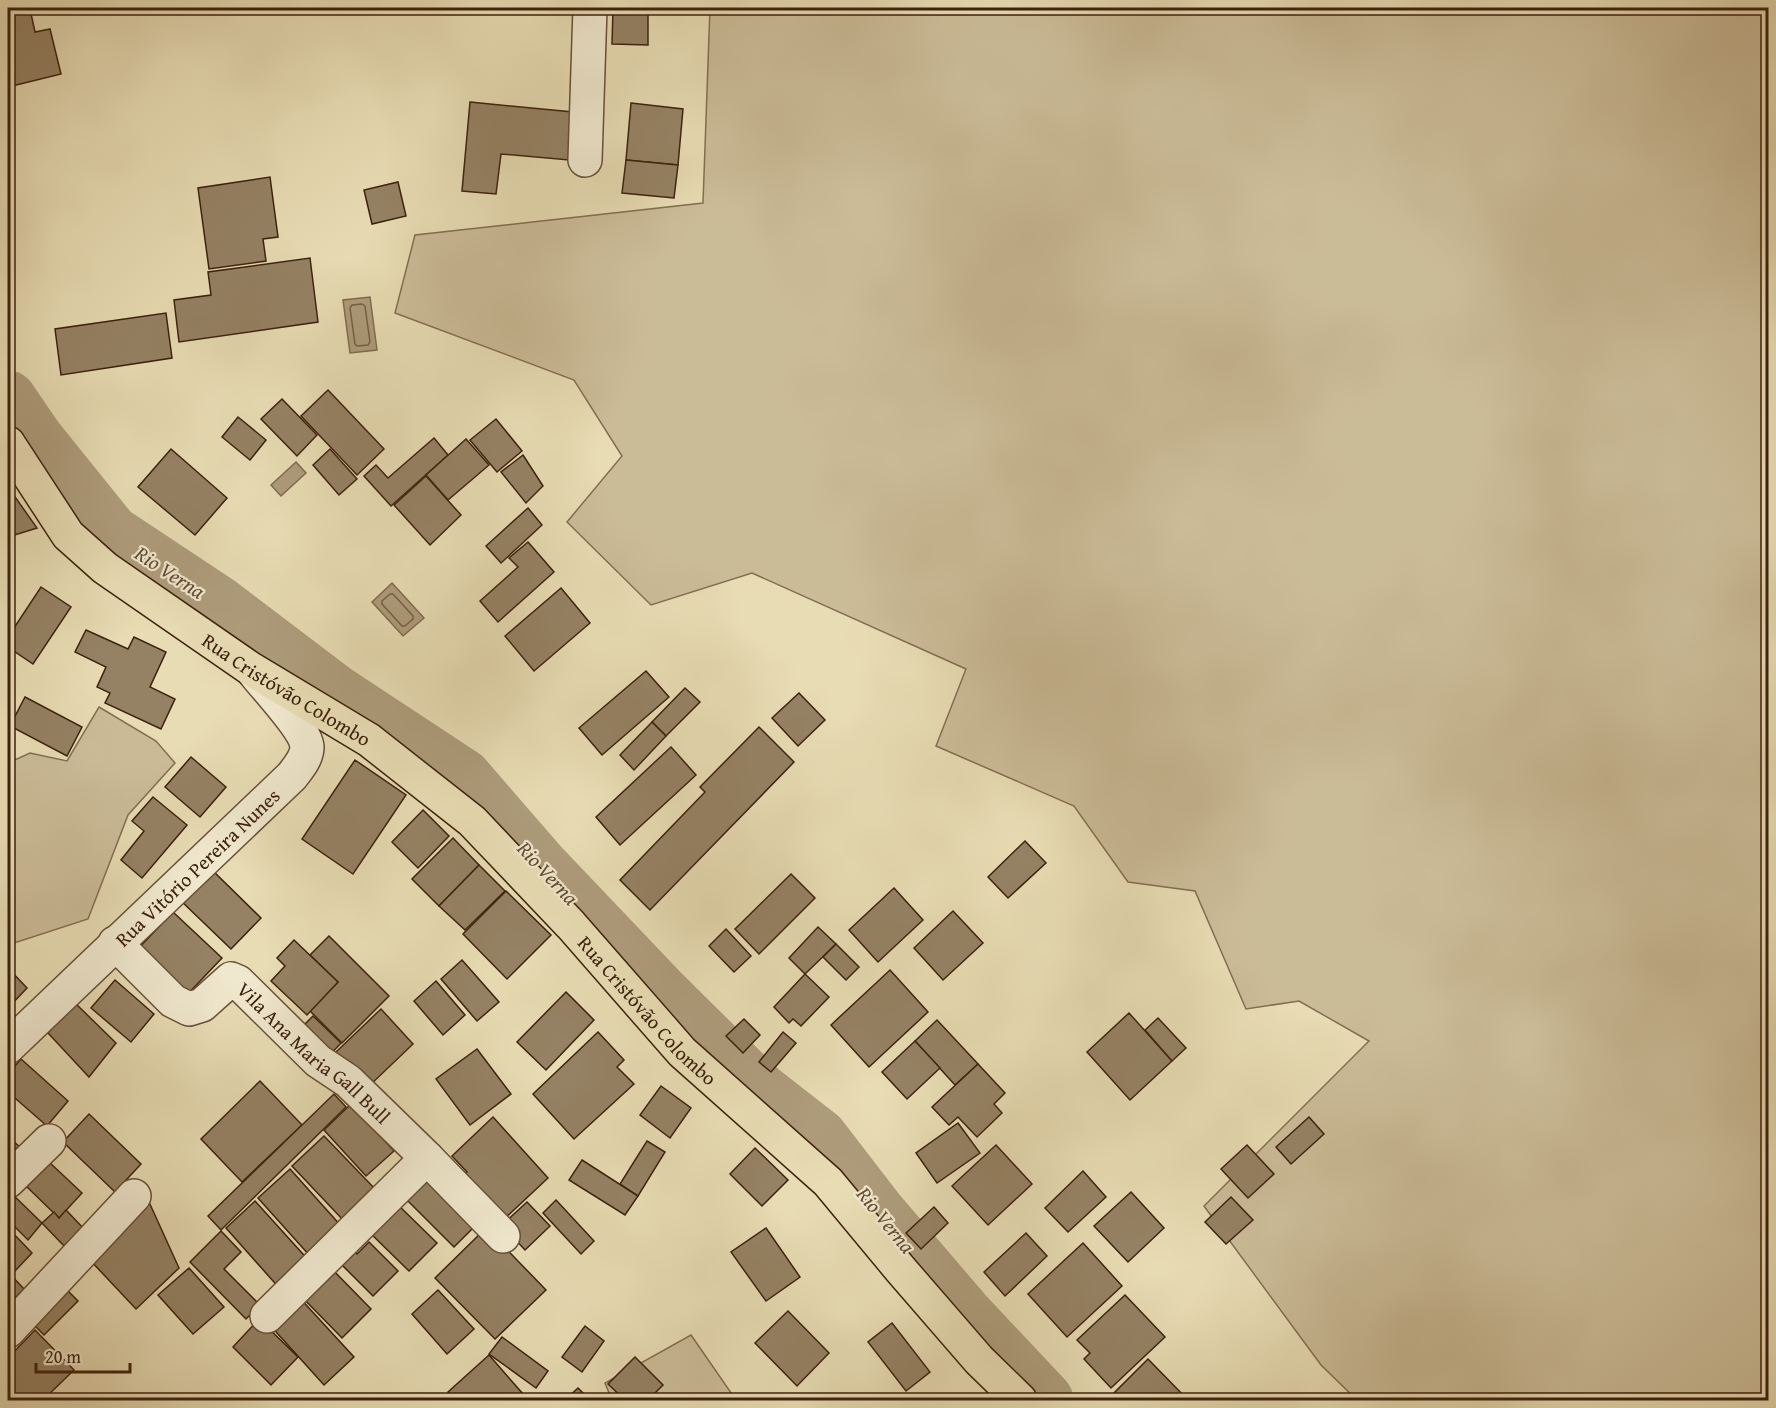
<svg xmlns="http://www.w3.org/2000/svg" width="1776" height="1408" font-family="'Gentium Book Plus',serif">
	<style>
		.green { fill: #cbbc98; stroke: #846e52; stroke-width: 1.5 }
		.water { fill: #ae9c7b; stroke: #806b4f; stroke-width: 1.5 }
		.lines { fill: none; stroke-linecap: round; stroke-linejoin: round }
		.shore { stroke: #755e44; stroke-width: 1.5 }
		.river { stroke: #ae9c7b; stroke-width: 57 }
		.building { fill: #958264; stroke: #3c210d; stroke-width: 1.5 }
		.minor-casing { stroke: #675037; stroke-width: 36 }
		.major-casing { stroke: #3c210d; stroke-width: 36 }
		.minor { stroke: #f0e8ce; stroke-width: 33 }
		.major { stroke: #e8dcb4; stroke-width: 33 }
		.labels { text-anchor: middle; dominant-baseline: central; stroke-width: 4.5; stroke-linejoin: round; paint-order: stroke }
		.street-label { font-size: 20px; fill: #3c210d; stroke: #f0e8ce }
		.water-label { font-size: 21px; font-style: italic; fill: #644c34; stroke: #f0e8ce }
	</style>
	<rect width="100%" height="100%" fill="#e8dcb4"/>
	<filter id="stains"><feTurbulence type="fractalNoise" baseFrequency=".00333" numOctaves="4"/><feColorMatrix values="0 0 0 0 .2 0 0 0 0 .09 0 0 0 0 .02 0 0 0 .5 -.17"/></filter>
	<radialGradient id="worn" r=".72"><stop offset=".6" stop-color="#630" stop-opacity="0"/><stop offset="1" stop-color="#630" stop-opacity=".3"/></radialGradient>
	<!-- green -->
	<g class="green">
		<polygon points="710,8 1768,8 1768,1400 1357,1400 1321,1365 1204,1206 1369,1041 1299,1001 1246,1009 1195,891 1128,882 1074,806 936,746 966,669 752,573 651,605 567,522 622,456 574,380 395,313 415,235 703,203"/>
		<polygon points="99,707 156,741 175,763 128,815 88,919 8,945 8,763 30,753 67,761"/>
		<polygon points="691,1335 736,1400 612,1400 605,1383"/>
	</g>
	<!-- water -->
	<g class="water">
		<polygon points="370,297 377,350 350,353 343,300"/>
		<polygon points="296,462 306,473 281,496 271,485"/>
		<polygon points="392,583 424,618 403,636 372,602"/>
	</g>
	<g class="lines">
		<!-- shore -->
		<g class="shore">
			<polygon points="362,304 365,306 370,342 368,345 357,346 355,344 350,308 352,305"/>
			<polygon points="390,594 393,594 413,616 413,619 405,626 402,626 382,604 382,601"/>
		</g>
		<!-- river -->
		<polyline class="river" points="8,399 36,440 111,533 218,604 334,692 463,777 540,866 658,990 760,1091 819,1137 876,1211 966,1316 1045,1400"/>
	</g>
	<!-- building -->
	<g class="building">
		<polygon points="613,8 648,8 648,45 612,44"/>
		<polygon points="30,9 35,32 50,29 61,74 8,87 8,46 13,45 8,14"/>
		<polygon points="470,102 573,112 569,160 501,154 496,194 462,191"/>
		<polygon points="631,103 683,109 678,165 626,160"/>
		<polygon points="626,160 678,165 674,198 622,193"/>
		<polygon points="270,177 278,237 263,239 266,261 209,269 198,188"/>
		<polygon points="398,182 406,216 372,224 364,190"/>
		<polygon points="310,258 318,322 179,342 174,300 211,295 208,272"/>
		<polygon points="166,313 172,358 61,375 55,329"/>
		<polygon points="328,390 384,449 357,475 301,416"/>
		<polygon points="282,399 317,435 297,456 261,419"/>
		<polygon points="238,417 266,440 250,460 222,437"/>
		<polygon points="496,419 522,451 497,472 470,440"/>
		<polygon points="434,438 448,455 391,506 364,476 376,465 388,478"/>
		<polygon points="466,439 489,465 448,500 426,475"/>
		<polygon points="171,449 227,498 195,535 138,487"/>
		<polygon points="330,449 357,479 339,495 313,465"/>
		<polygon points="523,455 543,486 526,503 501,472"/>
		<polygon points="426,476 461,515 430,545 394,505"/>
		<polygon points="8,487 37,528 8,537"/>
		<polygon points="528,508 542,525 501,563 486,546"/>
		<polygon points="528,542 554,572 498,622 480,601 518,567 509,558"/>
		<polygon points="41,587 71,607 33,664 8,647 8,637"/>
		<polygon points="561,588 590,623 534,671 505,636"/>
		<polygon points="86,630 128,649 134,637 166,652 150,687 175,699 161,729 105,703 110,693 97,687 106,667 75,652"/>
		<polygon points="646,671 669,697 602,755 579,728"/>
		<polygon points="685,688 700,702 666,736 652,722"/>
		<polygon points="799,693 825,720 798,746 772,718"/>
		<polygon points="25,697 82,727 67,756 10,726"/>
		<polygon points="652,722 666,736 634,770 620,755"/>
		<polygon points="759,727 794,762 650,910 620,880 705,792 700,787"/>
		<polygon points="671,747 696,775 620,845 596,817"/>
		<polygon points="191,757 226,787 200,817 165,787"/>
		<polygon points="355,760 406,795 353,874 302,839"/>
		<polygon points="153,797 187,825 142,878 121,860 144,831 132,821"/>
		<polygon points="423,810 449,836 418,868 392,842"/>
		<polygon points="453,838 479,865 439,906 412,879"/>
		<polygon points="1025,841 1046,863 1008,898 988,877"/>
		<polygon points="479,865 505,891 465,930 439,906"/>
		<polygon points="209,867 261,918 231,949 179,899"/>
		<polygon points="791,874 815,898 759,954 735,929"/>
		<polygon points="894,888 923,920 878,962 849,930"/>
		<polygon points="506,891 551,935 507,979 463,934"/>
		<polygon points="953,911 983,943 943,980 914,948"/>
		<polygon points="173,912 222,958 183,999 134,953"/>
		<polygon points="818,927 836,944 805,974 789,958"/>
		<polygon points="726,929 751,956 734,972 709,946"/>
		<polygon points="329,936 389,996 342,1043 310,1011 338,982 310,955"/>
		<polygon points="294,940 338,982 307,1015 271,981 285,966 277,958"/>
		<polygon points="836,944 859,967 846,980 823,957"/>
		<polygon points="462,960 499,1002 477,1021 441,979"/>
		<polygon points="8,968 27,988 8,1008"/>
		<polygon points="890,970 928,1012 869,1067 831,1025"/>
		<polygon points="805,974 829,997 801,1026 793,1019 789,1023 774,1007"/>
		<polygon points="115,980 154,1014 131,1042 91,1008"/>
		<polygon points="436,981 465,1015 443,1035 414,1001"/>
		<polygon points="566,992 594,1020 546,1070 517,1042"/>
		<polygon points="74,1002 116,1043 89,1077 48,1033"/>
		<polygon points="381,1009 413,1044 368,1087 336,1052"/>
		<polygon points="1129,1013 1172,1061 1130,1100 1087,1052"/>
		<polygon points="313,1016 341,1043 324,1061 296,1033"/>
		<polygon points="1158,1018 1186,1048 1172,1061 1145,1030"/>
		<polygon points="744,1019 760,1035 743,1053 726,1036"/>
		<polygon points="937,1020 978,1064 955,1085 915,1041"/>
		<polygon points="598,1032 624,1060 617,1067 634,1084 574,1139 533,1094"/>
		<polygon points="783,1032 796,1043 771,1072 759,1062"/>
		<polygon points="915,1041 940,1068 907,1099 882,1072"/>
		<polygon points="477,1049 511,1094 470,1125 436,1079"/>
		<polygon points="21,1059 68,1101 47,1126 8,1092 8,1074"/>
		<polygon points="978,1064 1005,1093 994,1104 1002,1113 977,1137 958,1117 949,1125 932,1107"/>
		<polygon points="260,1081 302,1125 242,1182 201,1139"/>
		<polygon points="661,1086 691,1108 670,1138 640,1115"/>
		<polygon points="334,1094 346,1107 221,1230 208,1216"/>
		<polygon points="351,1104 394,1151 366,1176 324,1130"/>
		<polygon points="89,1114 141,1164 115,1192 63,1142"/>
		<polygon points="493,1117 548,1178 501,1222 461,1178 467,1172 452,1156"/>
		<polygon points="1309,1117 1324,1134 1291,1164 1276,1147"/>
		<polygon points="958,1123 980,1153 937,1183 916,1153"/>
		<polygon points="8,1136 26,1153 8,1172"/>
		<polygon points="324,1136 376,1190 344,1221 292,1166"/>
		<polygon points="647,1141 665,1152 638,1196 620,1184"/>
		<polygon points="996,1145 1032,1184 988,1225 952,1186"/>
		<polygon points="1247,1145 1274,1174 1248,1198 1221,1169"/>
		<polygon points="755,1148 788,1180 762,1206 730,1174"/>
		<polygon points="582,1160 638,1196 625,1215 569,1180"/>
		<polygon points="49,1162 82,1193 59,1218 26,1186"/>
		<polygon points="290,1169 342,1227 310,1256 258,1198"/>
		<polygon points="424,1170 478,1223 454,1247 401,1194"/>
		<polygon points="1083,1171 1106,1197 1068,1232 1045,1208"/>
		<polygon points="8,1190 42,1223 28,1240 8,1220"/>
		<polygon points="1131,1192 1164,1228 1128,1262 1094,1226"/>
		<polygon points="1231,1197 1253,1220 1226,1244 1205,1222"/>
		<polygon points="393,1200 437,1243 409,1271 365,1228"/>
		<polygon points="556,1200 594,1241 581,1254 543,1213"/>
		<polygon points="255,1201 311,1263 281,1290 226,1228"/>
		<polygon points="149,1202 179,1268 136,1309 89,1259"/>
		<polygon points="527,1202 550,1226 525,1250 502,1225"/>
		<polygon points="934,1207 948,1223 921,1249 906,1233"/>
		<polygon points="66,1210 84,1229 65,1247 42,1223 54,1212 59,1218"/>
		<polygon points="8,1228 32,1253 15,1271 8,1263"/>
		<polygon points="486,1228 546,1290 495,1339 435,1278"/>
		<polygon points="766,1228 800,1277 766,1301 731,1252"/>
		<polygon points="221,1231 241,1252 224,1269 260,1305 246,1319 190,1262"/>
		<polygon points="1026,1233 1047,1256 1005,1296 984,1272"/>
		<polygon points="369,1242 398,1271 373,1296 339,1262 352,1249 357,1254"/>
		<polygon points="1083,1243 1122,1286 1067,1337 1028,1294"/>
		<polygon points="328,1265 371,1309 342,1338 299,1294"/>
		<polygon points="189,1268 224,1307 193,1334 158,1295"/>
		<polygon points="8,1272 24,1289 8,1305"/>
		<polygon points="59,1282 78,1301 44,1335 25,1316"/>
		<polygon points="438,1290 474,1329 447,1354 412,1314"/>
		<polygon points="297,1295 354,1357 324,1385 268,1323"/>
		<polygon points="1125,1295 1165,1337 1111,1388 1084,1359 1090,1353 1077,1340"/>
		<polygon points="788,1311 829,1353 797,1386 755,1343"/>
		<polygon points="259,1319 298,1357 271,1385 233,1347"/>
		<polygon points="892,1323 930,1372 906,1391 868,1342"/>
		<polygon points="585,1326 604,1341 582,1372 562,1357"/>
		<polygon points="35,1330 74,1370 43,1400 8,1400 8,1358"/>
		<polygon points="502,1337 548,1371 536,1388 489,1354"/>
		<polygon points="489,1355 523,1394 515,1400 456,1400 448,1392"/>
		<polygon points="635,1357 663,1385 648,1400 625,1400 608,1384"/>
		<polygon points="1148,1359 1184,1396 1179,1400 1116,1400 1111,1396"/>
		<polygon points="578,1388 590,1400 565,1400"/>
	</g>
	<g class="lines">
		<defs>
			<g id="minor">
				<polyline points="585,160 590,8"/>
				<path id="s1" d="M 115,943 L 173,1001 L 189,1009 L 202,1005 L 231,979 L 238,982 L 318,1061 L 348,1081 L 427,1158 L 503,1236"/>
				<path id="s2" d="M 8,1047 L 292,776 C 298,768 307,758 307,747 C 306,729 265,687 253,671"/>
				<polyline points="8,1181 49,1141"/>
				<polyline points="267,1316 427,1158"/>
				<polyline points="8,1331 134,1196"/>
			</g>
			<g id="major">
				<path id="s3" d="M 8,443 L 68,535 L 105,568 L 251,669 L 369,740 L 472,821 L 571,925 L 682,1052 L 828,1182 L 901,1270 L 979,1360 L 1020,1400"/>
			</g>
		</defs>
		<!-- minor casing -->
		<use href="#minor" class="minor-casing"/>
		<!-- major casing -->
		<use href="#major" class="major-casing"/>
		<!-- minor -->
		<use href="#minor" class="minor"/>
		<!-- major -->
		<use href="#major" class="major"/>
	</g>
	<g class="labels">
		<!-- street labels -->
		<g class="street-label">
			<text stroke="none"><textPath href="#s3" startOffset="378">Rua Cristóvão Colombo</textPath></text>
			<text stroke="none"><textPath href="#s2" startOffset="261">Rua Vitório Pereira Nunes</textPath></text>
			<text stroke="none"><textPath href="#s3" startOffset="864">Rua Cristóvão Colombo</textPath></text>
			<text stroke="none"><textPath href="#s1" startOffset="264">Vila Ana Maria Gall Bull</textPath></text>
		</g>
		<!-- water labels -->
		<g class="water-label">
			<text transform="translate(170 572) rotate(33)">Rio Verna</text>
			<text transform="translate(548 873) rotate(47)">Rio Verna</text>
			<text transform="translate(886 1220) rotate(51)">Rio Verna</text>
		</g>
	</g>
	<!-- margin -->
	<rect width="1776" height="1408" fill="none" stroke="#e8dcb4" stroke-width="30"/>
	<rect x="9" y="9" width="1758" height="1390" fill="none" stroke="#3c210d" stroke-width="3"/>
	<rect x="15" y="15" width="1746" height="1378" fill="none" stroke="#3c210d" stroke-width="1.5"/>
	<!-- scale -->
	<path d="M36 1363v9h94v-9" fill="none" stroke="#3c210d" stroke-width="3"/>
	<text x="45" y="1363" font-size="18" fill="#3c210d" stroke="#f0e8ce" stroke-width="4.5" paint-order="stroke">20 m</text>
	<rect width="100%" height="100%" filter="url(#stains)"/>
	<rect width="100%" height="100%" fill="url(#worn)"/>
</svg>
